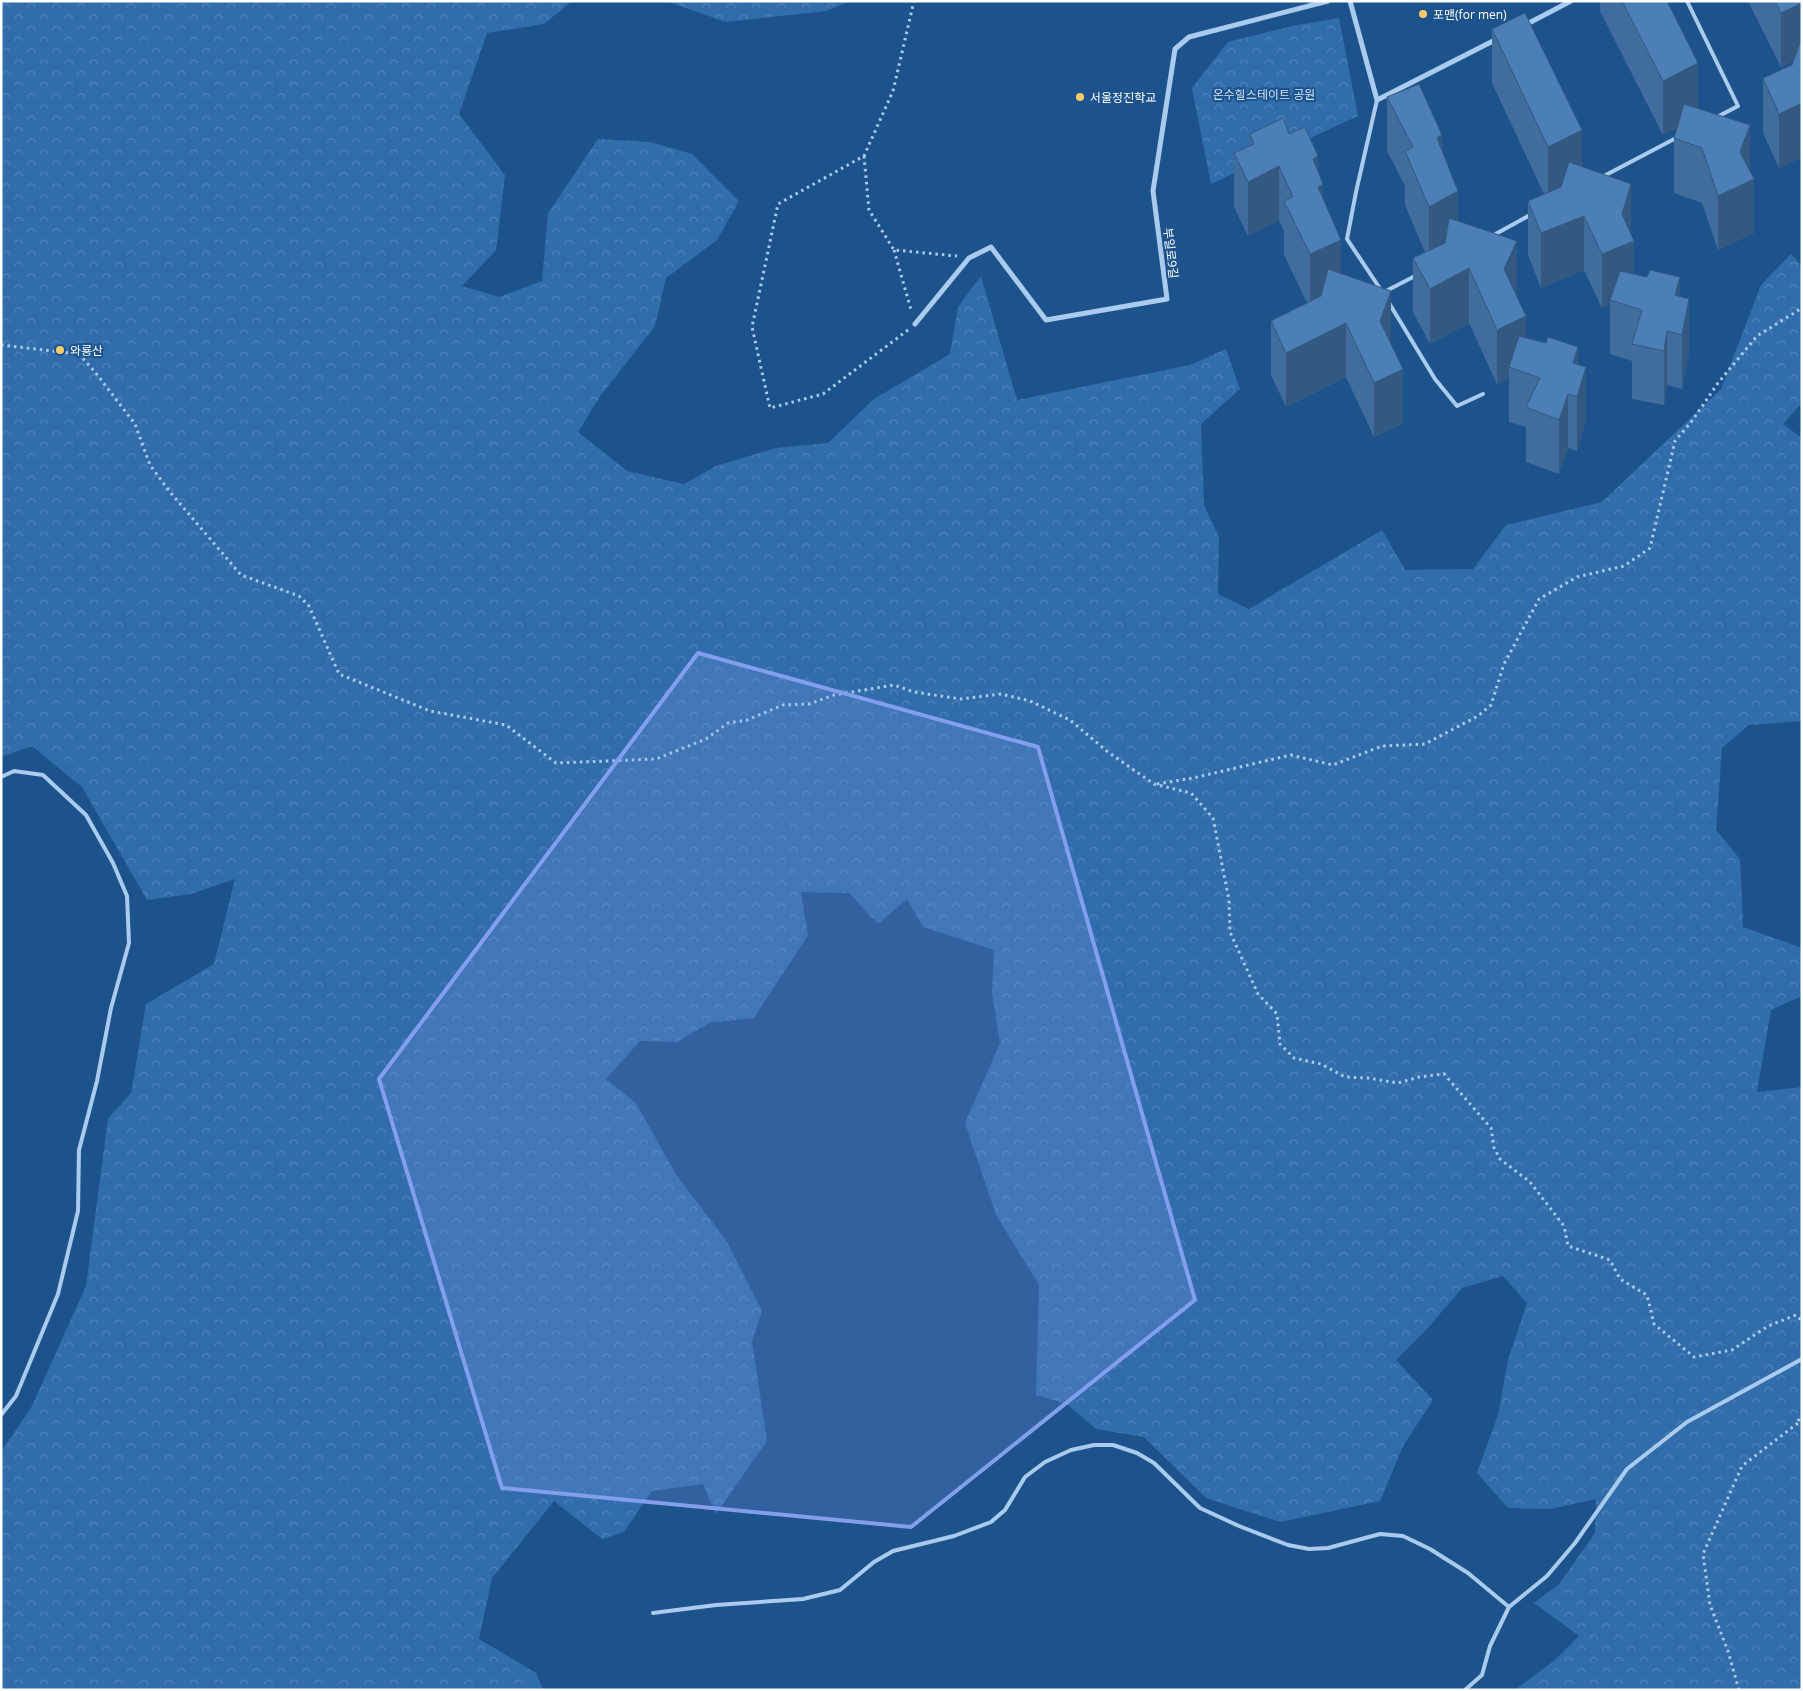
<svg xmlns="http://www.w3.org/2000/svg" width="1803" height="1691" font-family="'Open Sans','Noto Sans KR',sans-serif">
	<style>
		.forest { fill: url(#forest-crowns) }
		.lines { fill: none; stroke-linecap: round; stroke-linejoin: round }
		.path { stroke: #aacbed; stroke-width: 3; stroke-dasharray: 2.5 4; stroke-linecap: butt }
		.service { stroke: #aacbed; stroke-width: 4 }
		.minor { stroke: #aacbed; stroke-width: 5 }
		.wall { fill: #406d9d }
		.shaded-wall { fill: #345980 }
		.building { fill: #4a7fb7; stroke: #345980 }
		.marked { fill: #839eea; fill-opacity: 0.2; stroke: #839eea; stroke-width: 4; stroke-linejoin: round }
		.poi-dot { fill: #fccb69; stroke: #1d538d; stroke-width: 2 }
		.labels { text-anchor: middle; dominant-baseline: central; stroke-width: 4; stroke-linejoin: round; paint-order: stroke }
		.poi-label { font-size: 12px; fill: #fff; stroke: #1d538d; text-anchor: start }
		.park-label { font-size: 12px; fill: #d0e4f9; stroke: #1d538d }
		.street-label { font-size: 12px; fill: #fff; stroke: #1d538d }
	</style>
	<defs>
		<pattern id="forest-crowns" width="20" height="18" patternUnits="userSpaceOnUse" patternTransform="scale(1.25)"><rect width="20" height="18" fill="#316dab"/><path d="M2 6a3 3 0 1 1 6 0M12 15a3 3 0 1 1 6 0" fill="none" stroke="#5083b8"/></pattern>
	</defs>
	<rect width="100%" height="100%" fill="#1d538d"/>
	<!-- forest -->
	<g class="forest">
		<polygon points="1,1 572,1 544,24 487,33 459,114 505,175 496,250 462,286 499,297 542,281 548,213 598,139 650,142 692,154 739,201 717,240 666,278 655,326 601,395 578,432 627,471 684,484 716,466 776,448 828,443 874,399 950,354 958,307 981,276 1017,400 1190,365 1226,349 1240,389 1201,424 1204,505 1219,537 1218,594 1249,609 1382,530 1405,570 1473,569 1506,525 1602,502 1721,389 1761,285 1791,254 1802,266 1802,403 1783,424 1802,438 1802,721 1749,725 1722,748 1716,830 1740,859 1743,927 1802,948 1802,996 1771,1010 1757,1092 1802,1087 1802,1690 1515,1690 1555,1660 1579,1636 1534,1603 1559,1584 1595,1533 1596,1499 1550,1509 1508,1508 1477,1473 1498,1415 1508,1360 1527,1303 1503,1276 1462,1288 1427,1329 1396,1360 1433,1400 1403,1446 1380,1501 1280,1522 1206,1498 1144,1437 1096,1429 1067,1404 1036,1395 1039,1285 996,1215 965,1123 1000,1043 992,994 994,950 923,927 907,899 878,924 849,893 801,892 808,935 754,1018 709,1023 677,1042 640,1041 606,1079 636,1103 677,1176 726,1240 762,1311 752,1341 767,1441 716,1514 703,1484 652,1491 624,1532 602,1539 554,1501 492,1578 479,1639 536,1673 543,1690 1,1690 1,1452 32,1406 86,1286 108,1119 131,1093 146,1004 214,964 235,879 191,894 147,900 82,787 32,746 1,757"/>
		<polygon points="666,1 851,1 826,11 726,22"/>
		<polygon points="1339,18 1358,116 1211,184 1192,88 1228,42 1292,26"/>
	</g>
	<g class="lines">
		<!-- path -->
		<g class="path">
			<polyline points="864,156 869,210 894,250 957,256"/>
			<polyline points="894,250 911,310"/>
			<polyline points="908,330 823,394 770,408 752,327 778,204 864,156 893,91 914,1"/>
			<polyline points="1,345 79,354 95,372 135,424 150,465 170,492 241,575 299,596 309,606 339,674 430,711 506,725 556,763 656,759 706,739 728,723 747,720 783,705 809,704 834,695 894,685 914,692 961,699 1001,694 1030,701 1070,720 1108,752 1154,784 1191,793 1213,818 1229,900 1230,932 1258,994 1277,1014 1280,1044 1294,1058 1321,1064 1345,1077 1368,1078 1398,1083 1419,1077 1444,1074 1491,1128 1494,1148 1500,1159 1530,1182 1564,1226 1568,1246 1610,1260 1620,1279 1647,1295 1654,1324 1694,1357 1732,1350 1768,1326 1796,1315 1802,1321"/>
			<polyline points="1157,784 1193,778 1291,755 1333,765 1382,746 1425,744 1478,716 1491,705 1504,664 1539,599 1577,577 1624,566 1650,548 1675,441 1692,421 1718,383 1757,336 1802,308"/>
			<polyline points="1798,1421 1802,1415"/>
			<polyline points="1739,1690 1728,1651 1710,1605 1703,1554 1742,1466 1802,1420"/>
		</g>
		<!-- service -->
		<g class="service">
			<polyline points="1687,1 1738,106 1717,117"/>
			<polyline points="1377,100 1356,192 1347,239 1381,290"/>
			<polyline points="1602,177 1678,137"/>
			<polyline points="1492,236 1532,214"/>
			<polyline points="1386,291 1417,275"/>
			<polyline points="1389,303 1435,379 1457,406 1483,394"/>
			<polyline points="1,777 14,771 43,775 86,815 113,863 127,896 129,943 111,1008 97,1081 79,1150 78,1211 58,1294 16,1396 1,1415"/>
			<polyline points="653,1613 716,1605 803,1599 840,1590 874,1562 893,1551 954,1536 991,1522 1005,1510 1025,1477 1045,1462 1071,1450 1094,1445 1113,1445 1137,1453 1154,1463 1200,1508 1239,1526 1288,1545 1309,1549 1328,1548 1380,1534 1403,1536 1430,1549 1468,1573 1509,1607"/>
			<polyline points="1465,1690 1482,1675 1490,1646 1509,1607 1547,1576 1575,1543 1627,1469 1687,1422 1802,1359"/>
		</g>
		<!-- minor -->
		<g class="minor">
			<polyline points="1350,1 1377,100 1497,39"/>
			<polyline points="1525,25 1571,1"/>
			<polyline points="915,324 969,258 991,247 1046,320 1167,299 1153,191 1175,49 1189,37 1328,1"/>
		</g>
	</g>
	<!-- wall -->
	<g class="wall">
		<polygon points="1600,1 1667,1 1698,109 1750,171 1754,233 1718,250 1702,203 1674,193 1674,138 1677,128 1663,135 1600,11"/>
		<polygon points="1748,1 1802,1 1802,157 1779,168 1763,133 1763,78 1792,65 1793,61 1781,67"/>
		<polygon points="1492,29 1582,167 1631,236 1634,274 1680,296 1689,353 1682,389 1667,385 1664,405 1632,399 1632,361 1610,354 1610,304 1602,308 1584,270 1541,288 1528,255 1528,201 1544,194 1492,83"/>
		<polygon points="1387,97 1442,151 1458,221 1517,295 1517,296 1526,338 1578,364 1586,421 1577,451 1568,448 1559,474 1526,462 1526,427 1509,422 1509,378 1497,384 1469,323 1430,344 1413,312 1413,258 1425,252 1405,205 1405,186 1387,151"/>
		<polygon points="1250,134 1289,134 1318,173 1323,198 1341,274 1391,345 1403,423 1374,437 1346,377 1286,407 1271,375 1271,321 1307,303 1284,255 1284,231 1279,220 1248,236 1234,207 1234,153 1250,145"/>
	</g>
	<!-- shaded-wall -->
	<g class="shaded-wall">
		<polygon points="1802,3 1802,57 1781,67 1781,13"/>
		<polygon points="1698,63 1698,118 1663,135 1663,81"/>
		<polygon points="1802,103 1802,157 1779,168 1779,114"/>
		<polygon points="1750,125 1750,179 1754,179 1754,233 1718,250 1718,196 1740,152"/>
		<polygon points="1582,130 1582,185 1548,201 1548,147"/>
		<polygon points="1442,135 1442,189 1437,138"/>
		<polygon points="1318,156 1318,187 1323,184 1323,239 1313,159"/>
		<polygon points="1279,166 1279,220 1248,236 1248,182"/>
		<polygon points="1631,184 1631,238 1634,241 1634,295 1610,300 1610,304 1602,308 1602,254 1622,214"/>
		<polygon points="1458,191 1458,245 1429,261 1429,207"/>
		<polygon points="1584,216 1584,270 1541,288 1541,233"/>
		<polygon points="1341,240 1341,294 1310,309 1310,254"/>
		<polygon points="1517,241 1517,295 1504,323 1504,269"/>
		<polygon points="1469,268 1469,323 1430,344 1430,289"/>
		<polygon points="1680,277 1680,331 1675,295"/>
		<polygon points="1391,291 1391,345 1380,321"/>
		<polygon points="1689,299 1689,353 1682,389 1682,335"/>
		<polygon points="1526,316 1526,370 1509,367 1509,378 1497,384 1497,330"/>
		<polygon points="1346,323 1346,377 1286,407 1286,353"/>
		<polygon points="1667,331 1667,385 1664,405 1664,351"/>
		<polygon points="1578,347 1578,396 1586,367 1586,421 1577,451 1577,397 1573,363"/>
		<polygon points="1403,369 1403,423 1374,437 1374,383"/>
		<polygon points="1568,394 1568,448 1559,474 1559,420"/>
	</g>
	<!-- building -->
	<g class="building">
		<polygon points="1622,1 1667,1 1698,63 1663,81"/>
		<polygon points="1775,1 1802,1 1802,3 1781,13"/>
		<polygon points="1525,13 1582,130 1548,147 1492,29"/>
		<polygon points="1802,37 1802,103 1779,114 1763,78 1792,65"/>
		<polygon points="1419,84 1442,135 1437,138 1458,191 1429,207 1405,151 1413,147 1387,97"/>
		<polygon points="1684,104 1750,125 1740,152 1754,179 1718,196 1702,148 1674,138"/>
		<polygon points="1283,118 1289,134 1305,127 1318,156 1313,159 1323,184 1318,187 1341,240 1310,254 1284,201 1293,197 1279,166 1248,182 1234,153 1254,144 1250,134"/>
		<polygon points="1569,162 1631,184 1622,214 1634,241 1602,254 1584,216 1541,233 1528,201 1561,187"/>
		<polygon points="1449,218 1517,241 1504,269 1526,316 1497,330 1469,268 1430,289 1413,258 1445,243"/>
		<polygon points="1328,269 1391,291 1380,321 1403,369 1374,383 1346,323 1286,353 1271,321 1321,296"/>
		<polygon points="1650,270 1680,277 1675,295 1689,299 1682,335 1667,331 1664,351 1632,344 1642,310 1610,300 1620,271 1647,277"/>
		<polygon points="1519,336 1546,343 1548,337 1578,347 1573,363 1586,367 1577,397 1568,394 1559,420 1526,407 1540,378 1509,367"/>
	</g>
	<!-- marked area -->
	<path class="marked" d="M 698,653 L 1038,747 L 1195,1300 L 911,1527 L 502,1488 L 379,1079 Z"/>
	<!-- markers -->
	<g class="poi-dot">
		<circle cx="1423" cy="14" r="5"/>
		<circle cx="1080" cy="97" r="5"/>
		<circle cx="60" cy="350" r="5"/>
	</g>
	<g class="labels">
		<!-- poi labels -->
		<g class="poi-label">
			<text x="1433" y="14">포맨(for men)</text>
			<text x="1090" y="97">서울정진학교</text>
			<text x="70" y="350">와룡산</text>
		</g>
		<!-- park labels -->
		<g class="park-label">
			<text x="1264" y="94">온수힐스테이트 공원</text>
		</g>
		<!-- street labels -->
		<g class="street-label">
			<text transform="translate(1171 253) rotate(83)">부일로9길</text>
		</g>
	</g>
	<!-- border -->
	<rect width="1803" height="1691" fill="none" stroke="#ffffff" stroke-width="5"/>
</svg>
